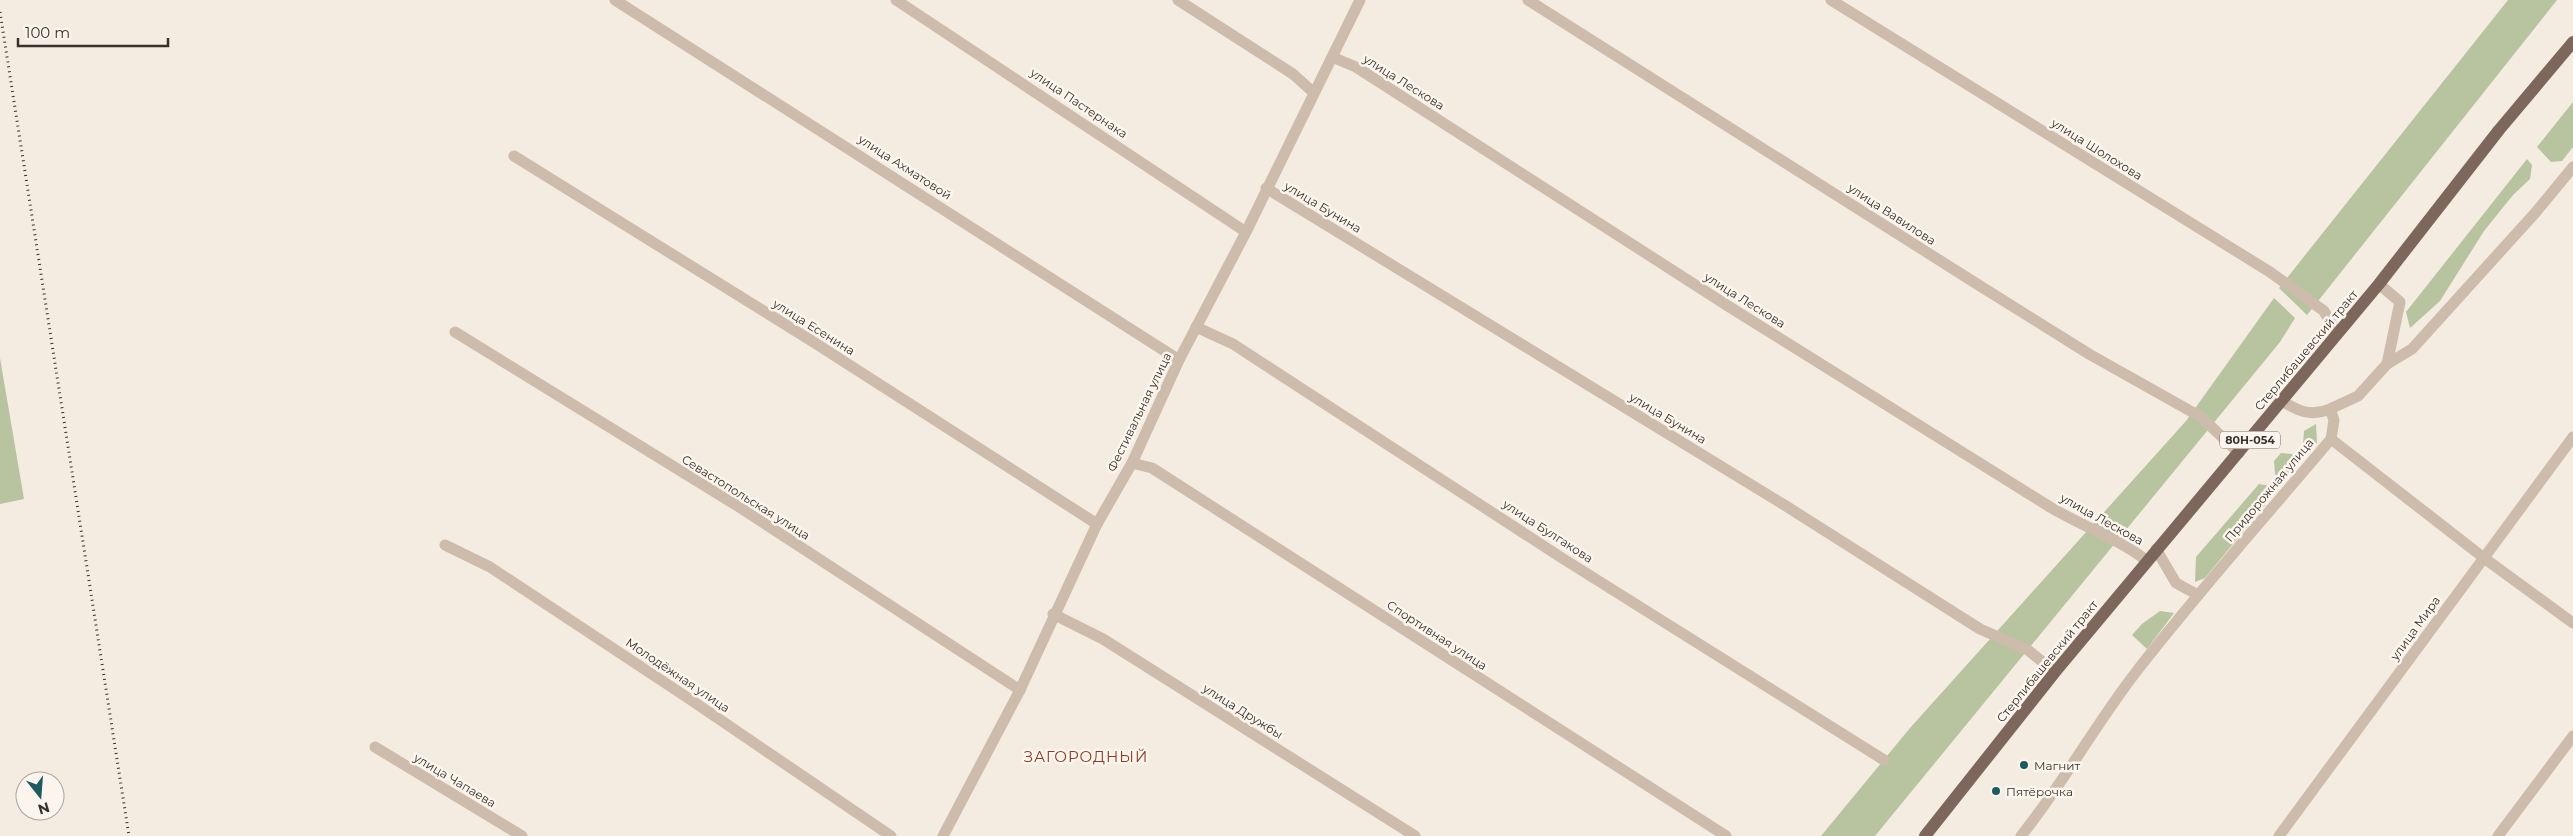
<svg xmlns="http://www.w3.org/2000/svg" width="2573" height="836" font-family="Montserrat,sans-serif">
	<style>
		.green { fill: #b8c4a0 }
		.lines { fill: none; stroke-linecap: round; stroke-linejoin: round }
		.minor { stroke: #cdbbac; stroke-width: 11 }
		.major { stroke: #7d675c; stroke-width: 12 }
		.rail { stroke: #3b302b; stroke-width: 3; stroke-dasharray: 1 4; stroke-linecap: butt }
		.poi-dot { fill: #1f5a5e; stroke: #fbf5ee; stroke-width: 2 }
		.labels { text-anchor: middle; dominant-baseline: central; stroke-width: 5; stroke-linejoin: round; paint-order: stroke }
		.shield { fill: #fbf5ee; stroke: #756b66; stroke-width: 1 }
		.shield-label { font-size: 11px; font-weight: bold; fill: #3b302b }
		.street-label { font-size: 12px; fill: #3b302b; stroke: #fbf5ee }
		.poi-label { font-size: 12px; fill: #3b302b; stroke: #fbf5ee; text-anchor: start }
		.quarter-label { font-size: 15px; letter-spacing: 1px; fill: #8c3b22; stroke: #fbf5ee }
	</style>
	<rect width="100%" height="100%" fill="#f4ebe1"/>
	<!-- green -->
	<g class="green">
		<polygon points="2508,0 2557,0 2307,315 2279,288"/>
		<polygon points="2573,102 2573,147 2562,161 2551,162 2537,147"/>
		<polygon points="2527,159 2532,165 2530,179 2513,195 2484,231 2440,301 2410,328 2406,312"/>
		<polygon points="2274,298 2295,318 2280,342 1875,836 1821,836 1910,728 2186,421"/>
		<polygon points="0,358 24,499 0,504"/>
		<polygon points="2316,424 2317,443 2302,458 2304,431"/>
		<polygon points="2281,453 2292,454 2297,464 2287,477 2281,480 2275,474 2274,461"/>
		<polygon points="2259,484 2277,487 2275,493 2205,578 2195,582 2196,557"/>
		<polygon points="2160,611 2174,613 2147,649 2132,635 2142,624"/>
	</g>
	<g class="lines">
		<!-- minor -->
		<g class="minor">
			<polyline points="615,0 1179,360"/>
			<polyline points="896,0 1246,232"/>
			<polyline points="1178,0 1293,74 1314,93"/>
			<polyline points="1528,0 1977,284 2089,354 2201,417 2239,453"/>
			<polyline points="1831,0 2270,272 2324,311 2336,333"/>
			<path d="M 1332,57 L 1356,67 L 1728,306 L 2050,507 C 2082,526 2117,538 2146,560"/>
			<polyline points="514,156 815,343 1097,524"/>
			<polyline points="1266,188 1786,506 1980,629 2028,650 2055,672"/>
			<polyline points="2379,284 2400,302 2387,364"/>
			<polyline points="1196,327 1233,344 1562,558 1884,760"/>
			<polyline points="455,332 736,505 1020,690"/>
			<path d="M 2282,401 C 2298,411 2311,417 2330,409"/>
			<polyline points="2331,439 2484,558 2573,623"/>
			<polyline points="1132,463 1152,468 1726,836"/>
			<polyline points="445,545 490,567 688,698 891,836"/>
			<polyline points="2156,549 2176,583 2198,595"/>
			<polyline points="1053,614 1103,639 1415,836"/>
			<polyline points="375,747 522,836"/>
			<polyline points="943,836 1020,690 1097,524 1132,463 1179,360 1246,232 1360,0"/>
			<path d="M 2021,836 C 2063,784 2095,725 2136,672 C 2198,592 2266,516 2331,439 L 2334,420 L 2330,409 L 2358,396 L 2387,364 L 2412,349 L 2536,212 L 2573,167"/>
			<polyline points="2279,836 2573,437"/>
			<polyline points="2498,836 2573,736"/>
		</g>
		<!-- major -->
		<polyline class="major" points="1925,836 2055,672 2379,284 2499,130 2573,42"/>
		<!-- rail -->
		<polyline class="rail" points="0,12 129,836"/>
	</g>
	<!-- markers -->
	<g class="poi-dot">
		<circle cx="2024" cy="765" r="5"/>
		<circle cx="1996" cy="791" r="5"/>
	</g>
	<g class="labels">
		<!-- shield labels -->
		<rect class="shield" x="2220" y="431.5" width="60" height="17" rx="4"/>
		<g class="shield-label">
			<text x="2250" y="440">80Н-054</text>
		</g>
		<!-- street labels -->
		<g class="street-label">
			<text transform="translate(1404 82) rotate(32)">улица Лескова</text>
			<text transform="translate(1079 103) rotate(34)">улица Пастернака</text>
			<text transform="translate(2097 149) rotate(32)">улица Шолохова</text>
			<text transform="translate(905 167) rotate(33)">улица Ахматовой</text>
			<text transform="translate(1323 207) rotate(31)">улица Бунина</text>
			<text transform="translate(1892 214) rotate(33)">улица Вавилова</text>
			<text transform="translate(1745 300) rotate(32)">улица Лескова</text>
			<text transform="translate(814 327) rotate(32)">улица Есенина</text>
			<text transform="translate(2306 350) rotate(-50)">Стерлибашевский тракт</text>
			<text transform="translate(1139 412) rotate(-64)">Фестивальная улица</text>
			<text transform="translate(1668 418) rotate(31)">улица Бунина</text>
			<text transform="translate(2269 490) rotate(-50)">Придорожная улица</text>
			<text transform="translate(746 497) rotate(32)">Севастопольская улица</text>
			<text transform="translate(2102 519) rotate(29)">улица Лескова</text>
			<text transform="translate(1548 531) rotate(33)">улица Булгакова</text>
			<text transform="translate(2415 628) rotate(-54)">улица Мира</text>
			<text transform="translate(1437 635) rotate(33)">Спортивная улица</text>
			<text transform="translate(2047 661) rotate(-51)">Стерлибашевский тракт</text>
			<text transform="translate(678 675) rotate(34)">Молодёжная улица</text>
			<text transform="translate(1243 711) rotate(32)">улица Дружбы</text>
			<text transform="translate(455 780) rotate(31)">улица Чапаева</text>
		</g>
		<!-- poi labels -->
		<g class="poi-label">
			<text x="2034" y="765">Магнит</text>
			<text x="2006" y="791">Пятёрочка</text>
		</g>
		<!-- quarter labels -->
		<g class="quarter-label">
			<text x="1086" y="756">ЗАГОРОДНЫЙ</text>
		</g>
	</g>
	<!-- north arrow -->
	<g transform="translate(40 796) rotate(163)"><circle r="24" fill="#fbf5ee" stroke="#aea6a0"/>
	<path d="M0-4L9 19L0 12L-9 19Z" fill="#1f5a5e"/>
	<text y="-8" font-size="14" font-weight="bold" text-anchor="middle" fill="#3b302b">N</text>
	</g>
	<!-- scale -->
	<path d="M18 38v8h150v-8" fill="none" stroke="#3b302b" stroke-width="2.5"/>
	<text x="25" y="38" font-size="15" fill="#3b302b" stroke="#fbf5ee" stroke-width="4" paint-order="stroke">100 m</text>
</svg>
